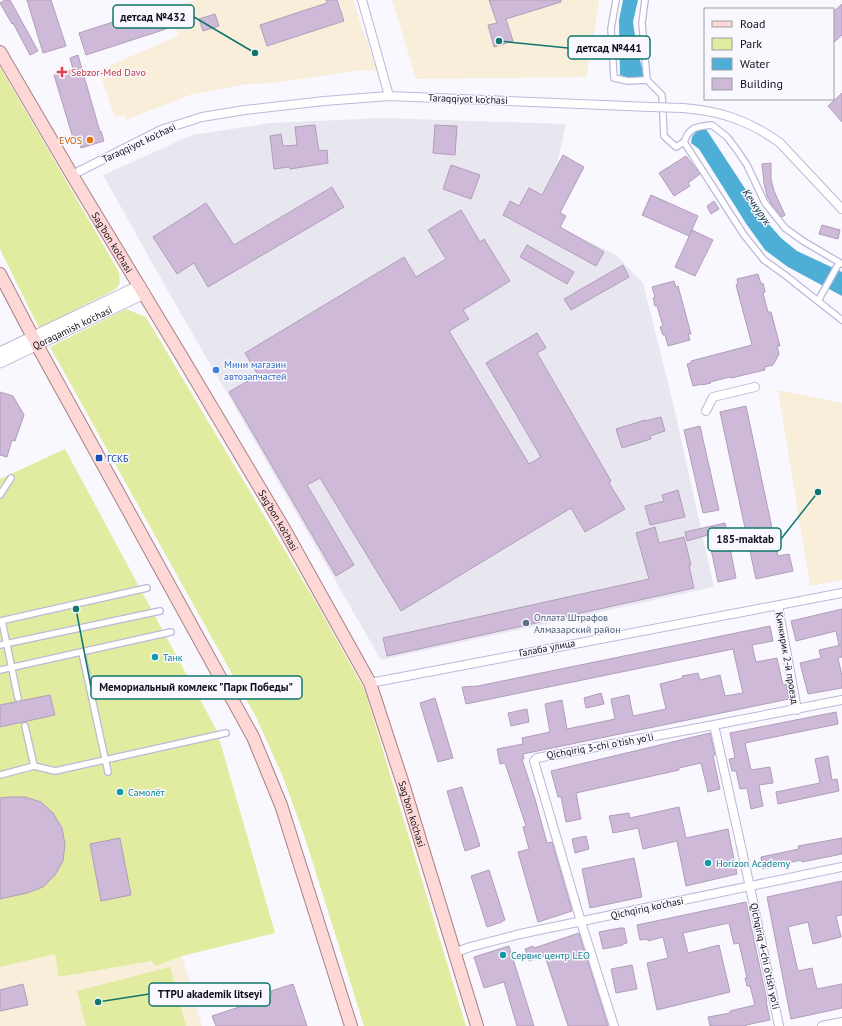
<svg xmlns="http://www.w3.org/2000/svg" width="842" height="1026" font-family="'PT Sans',sans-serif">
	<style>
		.built { fill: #e8e7ef }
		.education { fill: #f8eed9 }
		.green { fill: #e2eca0 }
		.water { fill: #4faed6 }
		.building { fill: #cebad8; stroke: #b09dba }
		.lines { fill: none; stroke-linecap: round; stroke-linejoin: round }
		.pedestrian-casing { stroke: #bdb8d9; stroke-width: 8 }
		.minor-casing { stroke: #bdb8d9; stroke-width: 10 }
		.secondary-casing { stroke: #bdb8d9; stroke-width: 13 }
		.primary-casing { stroke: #a98184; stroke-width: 14 }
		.pedestrian { stroke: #fff; stroke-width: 5.5 }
		.minor { stroke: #fff; stroke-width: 8 }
		.secondary { stroke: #fff; stroke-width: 11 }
		.primary { stroke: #fdd8d7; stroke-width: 12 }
		.minor-bridge-casing { stroke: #bdb8d9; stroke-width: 10; stroke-linecap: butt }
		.minor-bridge { stroke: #fff; stroke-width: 8 }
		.health-dot { fill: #e0444e; stroke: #f9f8ff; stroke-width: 1.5 }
		.food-dot { fill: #e8710a; stroke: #f9f8ff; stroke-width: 1.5 }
		.shop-dot { fill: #3f7fe0; stroke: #f9f8ff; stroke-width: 1.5 }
		.transit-dot { fill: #1a4fb4; stroke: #f9f8ff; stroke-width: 1.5 }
		.service-dot { fill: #5c6f8a; stroke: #f9f8ff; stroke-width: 1.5 }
		.culture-dot { fill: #0f9aa8; stroke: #f9f8ff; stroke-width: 1.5 }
		.labels { text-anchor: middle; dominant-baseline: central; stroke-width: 3; stroke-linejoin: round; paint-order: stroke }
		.health-label { font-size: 10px; fill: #be3a42; stroke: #f9f8ff; text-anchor: start }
		.street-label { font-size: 10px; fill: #12101b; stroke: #f9f8ff }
		.food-label { font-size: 10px; fill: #c56008; stroke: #f9f8ff; text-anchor: end }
		.shop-label { font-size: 10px; fill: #366cbe; stroke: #f9f8ff; text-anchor: start }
		.transit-label { font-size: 10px; fill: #164399; stroke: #f9f8ff; text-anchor: start }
		.service-label { font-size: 10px; fill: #4e5e75; stroke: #f9f8ff; text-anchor: start }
		.culture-label { font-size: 10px; fill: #0d838f; stroke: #f9f8ff; text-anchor: start }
		.water-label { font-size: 11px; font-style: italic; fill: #043141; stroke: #f9f8ff }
		.leader { fill: none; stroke: #0f766e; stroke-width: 1.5 }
		.callout-dot { fill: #0f766e; stroke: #f9f8ff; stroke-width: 1.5 }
		.callout { fill: #f9f8ff; stroke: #0f766e; stroke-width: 1.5 }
		.callout-label { font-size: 11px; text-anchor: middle; font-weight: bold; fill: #12101b }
	</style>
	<rect width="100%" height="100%" fill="#f9f8ff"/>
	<!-- built -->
	<polygon class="built" points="384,118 566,124 545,220 615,254 643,283 674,407 714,587 381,660 164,284 103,175 192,135 270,123"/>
	<!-- education -->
	<g class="education">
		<polygon points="196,0 353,0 377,71 363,70 273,83 247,84 190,95 126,120 124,115 115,118 99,70 178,36 173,7"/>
		<polygon points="392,0 598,0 599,5 586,77 416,79"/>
		<polygon points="778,390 842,403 842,580 810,586"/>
		<polygon points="55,954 60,977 153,961 155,966 182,956 202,1026 0,1026 0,967"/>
	</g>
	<!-- green -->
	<g class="green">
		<polygon points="0,67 119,272 120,283 116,289 39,328 0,249"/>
		<polygon points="126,309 146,317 315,601 365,691 466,1026 364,1026 305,838 283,777 256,717 50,347"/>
		<polygon points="65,449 217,731 275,933 182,956 155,966 152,961 59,977 55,954 0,967 0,479"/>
		<polygon points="170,967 186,1026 86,1026 77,991"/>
	</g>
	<!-- water -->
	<g class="water">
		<polygon points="623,0 638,0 633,22 637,49 644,75 638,81 620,75 619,20"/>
		<polygon points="698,129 706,129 767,222 781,238 797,251 842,272 842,296 788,267 765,250 747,225 699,149 691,143 692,137"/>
	</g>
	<!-- building -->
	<g class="building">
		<polygon points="5,0 10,0 38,51 30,55 13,23 12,24 0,3"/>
		<polygon points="27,0 51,0 66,46 43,53"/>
		<polygon points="326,0 337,0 344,21 267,46 260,25 327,3"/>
		<polygon points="489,0 561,0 561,2 506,19 513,41 494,47 488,25 497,23"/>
		<polygon points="842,4 842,35 833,43 833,12"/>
		<polygon points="159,7 166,29 86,55 79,33"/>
		<polygon points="215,14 219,26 203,31 199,19"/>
		<polygon points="78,55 100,132 101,131 104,141 81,148 77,137 73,138 54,75 73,69 70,58"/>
		<polygon points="842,93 842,122 828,106"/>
		<polygon points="315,125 319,151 327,150 328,163 290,169 289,167 274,169 270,136 281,134 283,146 297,145 295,127"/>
		<polygon points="435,125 457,126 455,155 433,153"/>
		<polygon points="563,155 584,167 560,213 566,216 560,227 604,252 596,266 503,215 510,201 519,206 529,188 542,195"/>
		<polygon points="686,156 700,174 688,183 690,186 674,196 659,173"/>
		<polygon points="771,163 771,179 774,191 785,215 782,217 772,205 767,196 764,183 762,164"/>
		<polygon points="451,165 480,175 471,199 443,189"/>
		<polygon points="332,187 344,207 208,287 194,263 177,274 153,237 206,203 234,245"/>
		<polygon points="651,195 698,216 689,236 642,215"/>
		<polygon points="714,201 719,209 711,214 707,206"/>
		<polygon points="461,210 480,242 484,239 510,281 463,310 469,319 449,331 529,464 541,457 486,363 537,333 546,348 537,353 611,481 609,483 625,509 585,532 571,508 401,611 320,478 307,485 354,565 336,576 229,392 258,375 245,353 404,257 416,277 446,259 428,230"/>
		<polygon points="822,225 840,230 838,239 819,234"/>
		<polygon points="692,230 713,240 695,276 675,267"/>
		<polygon points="527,245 574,272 567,284 520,257"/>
		<polygon points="623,265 629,277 571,310 564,299"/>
		<polygon points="758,274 761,284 763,283 765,292 763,293 768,312 771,312 780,346 777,346 779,354 773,365 765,367 765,370 731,378 730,377 710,382 711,383 702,385 702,384 693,386 687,364 691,363 691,361 752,345 736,285 738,284 737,279"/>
		<polygon points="674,281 676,287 678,286 691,334 688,334 690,340 668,346 665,335 663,335 660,327 663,326 657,306 655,306 653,298 655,297 652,287"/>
		<polygon points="0,392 13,396 24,415 15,441 12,440 7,457 0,455"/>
		<polygon points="746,406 778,556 789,554 793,571 756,579 720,412"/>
		<polygon points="661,417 665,431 650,436 651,439 622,448 616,429 645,420 645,421"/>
		<polygon points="700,426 719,510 703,513 684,430"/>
		<polygon points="678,490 685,517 650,525 645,506 664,501 662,495"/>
		<polygon points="725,523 736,578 718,582 708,535 687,541 685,532"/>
		<polygon points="655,527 659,543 684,537 691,565 689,566 694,588 387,656 383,638 649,579 636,533"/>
		<polygon points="842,609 842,657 838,658 842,676 842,688 808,694 800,663 821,658 819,650 841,645 839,645 836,631 796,641 791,621"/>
		<polygon points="770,626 773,641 752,645 756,662 777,658 783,685 786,684 789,699 523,754 524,759 522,759 535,799 547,843 552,842 572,911 538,922 518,852 529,849 523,827 526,826 505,763 500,764 497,749 523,744 522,738 550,732 545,704 562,700 567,729 615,719 611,699 629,695 633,716 666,709 660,684 683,678 682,676 698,673 700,680 720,675 725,696 743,693 733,649 466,704 462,687 478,686"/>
		<polygon points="601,693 604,704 586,708 584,698"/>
		<polygon points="50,695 55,715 0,727 0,705"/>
		<polygon points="435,698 453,758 438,762 420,703"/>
		<polygon points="527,709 529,722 511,726 508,713"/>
		<polygon points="836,712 838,724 745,743 751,770 770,767 773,783 759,785 763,806 751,809 747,788 740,789 736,771 732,771 729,759 735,758 730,733"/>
		<polygon points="710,733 715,755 713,756 720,789 708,792 701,763 679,768 679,770 576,793 581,819 566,822 561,797 558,797 551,771"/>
		<polygon points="828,756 832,780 837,779 839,791 778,804 776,792 820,783 815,759"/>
		<polygon points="462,787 480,846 465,851 447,791"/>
		<polygon points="8,797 25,797 41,802 53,813 62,828 65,844 63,861 55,875 43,887 27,893 0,899 0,798"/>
		<polygon points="679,807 686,838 728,829 737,874 686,886 677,841 643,849 638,828 613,833 609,816 629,813 630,818"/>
		<polygon points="586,836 589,849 575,853 572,839"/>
		<polygon points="120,838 131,895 101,901 90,844"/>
		<polygon points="842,838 842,854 802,862 801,860 763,869 761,857 799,849 798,846"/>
		<polygon points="634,858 642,897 590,908 582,869"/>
		<polygon points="489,870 505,920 502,921 502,922 487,927 471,876"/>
		<polygon points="842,881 842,915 836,916 841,937 813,944 808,922 788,927 798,971 812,968 817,989 842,984 842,1008 791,1019 767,897"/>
		<polygon points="746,902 767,1001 766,1001 770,1020 746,1025 746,1026 710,1026 708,1017 730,1013 730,1011 755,1005 750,986 747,986 745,978 747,978 739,943 734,944 729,923 683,933 688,953 719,945 730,992 657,1010 647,963 668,958 663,937 648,941 648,939 640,940 637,925"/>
		<polygon points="620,928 624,928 627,943 623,944 623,945 603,949 599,932"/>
		<polygon points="579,933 608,1026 568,1026 545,956 529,961 525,949 533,946 534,948"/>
		<polygon points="509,946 534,1026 517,1026 504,982 484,988 474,957"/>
		<polygon points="632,965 637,989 616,993 611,969"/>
		<polygon points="23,984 28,1005 0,1011 0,990"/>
		<polygon points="293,984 307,1026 216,1026 212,1016 272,996 271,991"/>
	</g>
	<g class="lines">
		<defs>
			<g id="pedestrian">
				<polyline points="616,0 611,29 614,78 628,81 647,80 662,95 664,136 676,147 684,142 744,235 764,260 785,275 842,320"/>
				<polyline points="645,0 642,23 647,80"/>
				<path d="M 684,142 C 690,126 697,127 712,125 L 727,137 L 737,150 L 747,165 L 765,203 L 785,228 L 803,241 L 842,264"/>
				<polyline points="818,301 839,263"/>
				<polyline points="0,495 11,478"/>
				<polyline points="0,621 147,588"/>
				<polyline points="2,621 18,698"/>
				<polyline points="0,645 160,611"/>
				<polyline points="82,653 108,772"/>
				<polyline points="0,670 171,632"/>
				<polyline points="25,726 34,766"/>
				<polyline points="0,775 34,766 55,771 226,733"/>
			</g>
			<g id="minor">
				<polyline points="362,0 389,96"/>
				<path d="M 683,108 C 721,111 750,121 780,143 L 842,209"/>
				<polyline points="72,175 161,130 202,117 245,110 324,101 389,96 650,107"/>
				<polyline points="706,411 713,397 755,387"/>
				<polyline points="778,606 797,710"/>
				<polyline points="370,683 842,593"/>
				<polyline points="714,725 750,887 779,1026"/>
				<polyline points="454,953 470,947 520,934 842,867"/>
				<polyline points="614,1026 581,922 534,761 537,758 714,725 842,700"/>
				<polyline points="822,1026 842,1022"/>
			</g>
			<g id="secondary">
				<polyline points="0,353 140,286"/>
				<path id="s1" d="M 0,362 L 144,293"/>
			</g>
			<g id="primary">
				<path id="s2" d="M 0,52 L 72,175 L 182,357 L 283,527 L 370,683 L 404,787 L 477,1026"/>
				<polyline points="0,274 37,345 253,737 281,805 351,1026"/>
			</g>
		</defs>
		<!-- pedestrian casing -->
		<use href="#pedestrian" class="pedestrian-casing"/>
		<!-- minor casing -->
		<use href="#minor" class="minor-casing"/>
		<!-- secondary casing -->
		<use href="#secondary" class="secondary-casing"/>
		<!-- primary casing -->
		<use href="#primary" class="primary-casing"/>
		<!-- pedestrian -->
		<use href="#pedestrian" class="pedestrian"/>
		<!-- minor -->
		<use href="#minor" class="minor"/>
		<!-- secondary -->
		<use href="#secondary" class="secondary"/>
		<!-- primary -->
		<use href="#primary" class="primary"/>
		<defs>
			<polyline id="minor-bridge" points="650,107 683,108"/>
		</defs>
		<!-- minor-bridge casing -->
		<use href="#minor-bridge" class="minor-bridge-casing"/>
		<!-- minor-bridge -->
		<use href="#minor-bridge" class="minor-bridge"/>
	</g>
	<!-- markers -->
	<path class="health-dot" d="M60 66h4v4h4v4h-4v4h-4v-4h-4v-4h4z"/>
	<circle class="food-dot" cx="90" cy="140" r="4"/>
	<circle class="shop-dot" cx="216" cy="370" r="4"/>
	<rect class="transit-dot" x="95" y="454" width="8" height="8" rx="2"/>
	<circle class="service-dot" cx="526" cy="623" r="4"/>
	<g class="culture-dot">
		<circle cx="155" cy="657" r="4"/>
		<circle cx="120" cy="792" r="4"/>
		<circle cx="708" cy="863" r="4"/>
		<circle cx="503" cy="955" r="4"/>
	</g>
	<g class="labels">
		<!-- health labels -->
		<g class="health-label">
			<text x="71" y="72">Sebzor-Med Davo</text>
		</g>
		<!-- street labels -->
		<g class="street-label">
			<text transform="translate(468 99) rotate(2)">Taraqqiyot ko'chasi</text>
			<text transform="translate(139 143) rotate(-25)">Taraqqiyot ko'chasi</text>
			<text stroke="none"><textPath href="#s2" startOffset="221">Sag’bon ko’chasi</textPath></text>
			<text stroke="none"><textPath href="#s1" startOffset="80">Qoraqamish ko'chasi</textPath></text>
			<text stroke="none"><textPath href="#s2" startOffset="545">Sag’bon ko’chasi</textPath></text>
			<text transform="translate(547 648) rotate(-11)">Галаба улица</text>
			<text transform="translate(787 658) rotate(80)">Кичкирик 2-й проезд</text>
			<text transform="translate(600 746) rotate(-10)">Qichqiriq 3-chi o'tish yo'li</text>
			<text stroke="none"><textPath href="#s2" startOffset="869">Sag’bon ko’chasi</textPath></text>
			<text transform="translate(647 908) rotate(-12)">Qichqiriq ko'chasi</text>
			<text transform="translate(765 956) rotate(78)">Qichqiriq 4-chi o'tish yo'li</text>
		</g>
		<!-- food labels -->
		<g class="food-label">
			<text x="82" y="140">EVOS</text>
		</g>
		<!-- shop labels -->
		<g class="shop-label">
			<text x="224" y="364">Мини магазин<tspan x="224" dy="12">автозапчастей</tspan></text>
		</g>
		<!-- transit labels -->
		<g class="transit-label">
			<text x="107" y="458">ГСКБ</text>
		</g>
		<!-- service labels -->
		<g class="service-label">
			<text x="534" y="617">Оплата Штрафов<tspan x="534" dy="12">Aлмазарский район</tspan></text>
		</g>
		<!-- culture labels -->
		<g class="culture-label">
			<text x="163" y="657">Танк</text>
			<text x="128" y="792">Самолёт</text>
			<text x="716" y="863">Horizon Academy</text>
			<text x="511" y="955">Сервис центр LEO</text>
		</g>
		<!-- water labels -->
		<g class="water-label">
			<text transform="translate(757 207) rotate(55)">Кечкурук</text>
		</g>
	</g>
	<!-- callouts -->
	<path class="leader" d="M255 53L194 17M499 41L568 48M818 492L781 539M76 609L91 687M98 1002L149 994"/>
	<g class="callout-dot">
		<circle cx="255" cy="53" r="4"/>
		<circle cx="499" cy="41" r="4"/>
		<circle cx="818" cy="492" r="4"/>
		<circle cx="76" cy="609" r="4"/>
		<circle cx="98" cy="1002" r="4"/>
	</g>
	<g class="callout">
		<rect x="113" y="5" width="81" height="23" rx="4"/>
		<rect x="568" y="36" width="82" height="23" rx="4"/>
		<rect x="708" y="528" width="73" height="23" rx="4"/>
		<rect x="91" y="676" width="211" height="23" rx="4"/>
		<rect x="149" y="983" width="121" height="23" rx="4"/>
	</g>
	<g class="callout-label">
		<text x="153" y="21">детсад №432</text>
		<text x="609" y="52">детсад №441</text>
		<text x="745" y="543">185-maktab</text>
		<text x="196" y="691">Мемориальный комлекс "Парк Победы"</text>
		<text x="210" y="998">TTPU akademik litseyi</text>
	</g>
	<!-- legend -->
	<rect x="704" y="8" width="130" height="92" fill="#f9f8ff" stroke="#9d9ba4"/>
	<rect x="712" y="21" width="20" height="6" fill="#fdd8d7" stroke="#9d9ba4"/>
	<text x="740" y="28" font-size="12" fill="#12101b">Road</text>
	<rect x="712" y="38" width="20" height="12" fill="#e2eca0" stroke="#9d9ba4"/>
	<text x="740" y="48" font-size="12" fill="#12101b">Park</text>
	<rect x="712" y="58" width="20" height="12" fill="#4faed6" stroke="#9d9ba4"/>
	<text x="740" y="68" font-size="12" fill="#12101b">Water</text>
	<rect x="712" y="78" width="20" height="12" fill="#cebad8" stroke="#9d9ba4"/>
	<text x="740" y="88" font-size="12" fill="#12101b">Building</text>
</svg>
